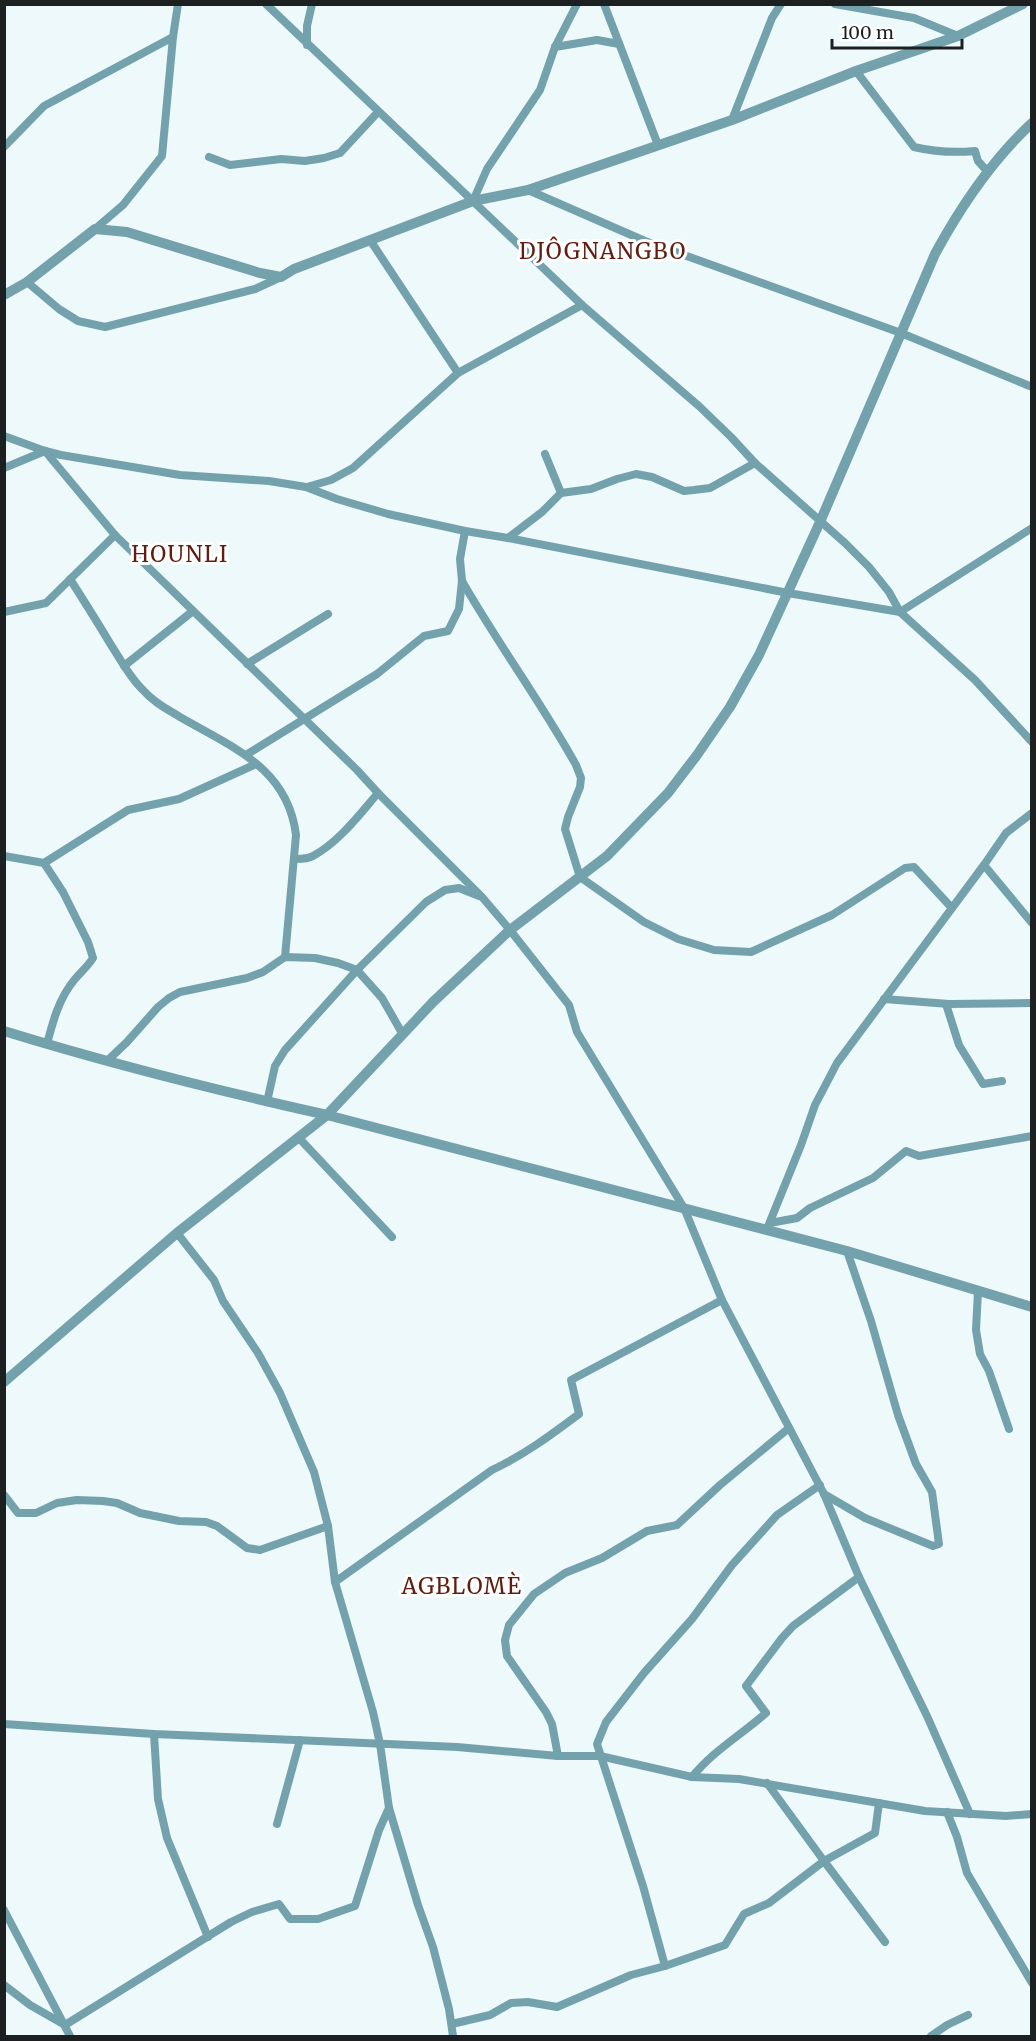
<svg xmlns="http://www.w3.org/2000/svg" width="1036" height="2041" font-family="Merriweather,serif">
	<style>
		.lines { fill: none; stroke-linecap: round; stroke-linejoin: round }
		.minor { stroke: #73a2ad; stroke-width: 8 }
		.tertiary { stroke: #73a2ad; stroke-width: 10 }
		.labels { text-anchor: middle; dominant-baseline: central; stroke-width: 6; stroke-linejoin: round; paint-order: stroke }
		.quarter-label { font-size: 22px; letter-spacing: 1.5px; fill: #601d10; stroke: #fff }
	</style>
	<rect width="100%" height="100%" fill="#eef9fc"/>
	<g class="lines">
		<!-- minor -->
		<g class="minor">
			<polyline points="266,4 582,305 700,407 731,437 755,463 845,543 869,567 889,592 900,612 975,680 1032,742"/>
			<polyline points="604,4 658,145"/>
			<polyline points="835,4 914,18 958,36"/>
			<polyline points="307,45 307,26 312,4"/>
			<polyline points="555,47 597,40 619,44"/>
			<path d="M 856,71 L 914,147 C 935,152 953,153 975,151 L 978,161 L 987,171"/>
			<polyline points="732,120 772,18 781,4"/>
			<polyline points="4,147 44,106 173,37"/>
			<polyline points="209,157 230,165 281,159 305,161 324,158 340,153 378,112"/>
			<polyline points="528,190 645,241 901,333 1032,387"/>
			<polyline points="473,201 487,169 540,90 555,47 577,4"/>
			<polyline points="95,229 123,205 162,156 173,37 178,4"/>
			<polyline points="370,240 458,373"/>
			<polyline points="27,282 59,309 78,321 105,327 255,289 281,277"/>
			<polyline points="4,436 45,451 61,455 180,475 269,481 306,487 337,499 388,514 465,531 508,538 788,593 900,612 1032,528"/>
			<polyline points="45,451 115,535 357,770 378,793 482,897 510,930 569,1005 577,1032 684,1208 722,1300 824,1494 859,1577 927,1716 970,1814"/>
			<polyline points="545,454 561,493"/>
			<polyline points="4,468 45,451"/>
			<polyline points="307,487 331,480 353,468 458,373 582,305"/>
			<polyline points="508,538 542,512 561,493 591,489 617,479 636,474 652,477 684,491 694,490 710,488 755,463"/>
			<path d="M 70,579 C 84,601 98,623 111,645 C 121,660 130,678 143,690 C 153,702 167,709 180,717 C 232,747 288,768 296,835 L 285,957"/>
			<path d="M 462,581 C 498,644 541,702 576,765 L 581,778 L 580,787 L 568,817 L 565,829 L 580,877 L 644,922 L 678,939 L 714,950 L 751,952 L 832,915 L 905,868 L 914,867 L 951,907"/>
			<polyline points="4,612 46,603 115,535"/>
			<polyline points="247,664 328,614"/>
			<polyline points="124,666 193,611"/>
			<polyline points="246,755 377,674 424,636 448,631 459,609 462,581 460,559 465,531"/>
			<polyline points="4,856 44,863 128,810 179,799 256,764"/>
			<path d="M 295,859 C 301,859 308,859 313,856 C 339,842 359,815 378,793"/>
			<path d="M 44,863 L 63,892 L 88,942 L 93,958 C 88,966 81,972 75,979 C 59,998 53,1021 47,1044"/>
			<polyline points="984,865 1032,923"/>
			<polyline points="884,999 949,1004 1032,1003"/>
			<polyline points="946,1004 959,1045 983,1084 1002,1081"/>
			<polyline points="107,1061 127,1042 158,1007 169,998 180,992 247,978 263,972 285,957 315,958 338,963 357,970 382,998 402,1033"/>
			<polyline points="267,1102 275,1066 285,1050 357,970 426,902 445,890 459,888 479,896"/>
			<polyline points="298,1137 392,1237"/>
			<polyline points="770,1223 797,1218 810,1208 873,1178 906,1151 919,1156 1032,1136"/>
			<polyline points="767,1229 801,1145 815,1105 837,1063 984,865 1006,833 1032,813"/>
			<polyline points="177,1233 214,1280 223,1301 258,1353 280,1393 314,1472 328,1526 335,1582 373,1712 380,1744 389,1808 418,1905 433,1947 449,2009 453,2036"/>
			<polyline points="978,1291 976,1330 980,1354 989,1371 1009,1429"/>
			<polyline points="824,1494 865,1518 933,1546 939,1544 932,1492 916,1464 898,1415 871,1321 847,1251"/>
			<polyline points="4,1495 18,1513 36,1513 57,1503 77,1500 103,1501 117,1503 140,1513 179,1521 206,1522 217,1526 247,1548 260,1550 328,1526"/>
			<path d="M 335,1582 L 492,1470 C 524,1455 551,1435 579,1414 L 571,1380 L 722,1300"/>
			<polyline points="4,1724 154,1734 457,1747 558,1756 600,1756 692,1777 739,1779 925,1811 1006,1816 1032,1814"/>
			<polyline points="154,1734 158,1799 167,1838 208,1937"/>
			<polyline points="558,1756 552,1724 546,1712 507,1656 505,1640 509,1625 534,1594 565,1573 602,1558 647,1531 677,1525 720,1485 789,1428"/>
			<path d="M 692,1777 C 713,1751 741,1735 766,1713 L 746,1686 L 782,1638 L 793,1626 L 859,1577"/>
			<polyline points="879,1803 875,1833 824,1861 885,1942"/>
			<polyline points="947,1812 957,1837 967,1873 1032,1983"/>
			<polyline points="277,1824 300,1740"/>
			<polyline points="4,1910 70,2036"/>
			<polyline points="665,1966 643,1886 597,1744 606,1722 644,1673 692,1619 732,1565 777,1515 820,1485"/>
			<polyline points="4,1985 30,2005 65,2025 231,1922 252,1912 279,1904 290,1919 318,1919 355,1906 379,1830 389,1808"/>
			<polyline points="452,2024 490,2015 511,2003 528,2002 557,2007 631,1975 665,1966 725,1945 744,1914 769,1903 824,1861 767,1783"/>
			<polyline points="931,2036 947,2025 968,2015"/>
		</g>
		<!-- tertiary -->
		<g class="tertiary">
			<polyline points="4,295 27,282 95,229 127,232 260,273 281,277 294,269 473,201 528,190 732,120 856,71 958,36 1023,4"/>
			<path d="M 4,1031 C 111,1064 219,1091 327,1115 L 847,1251 L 1032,1307"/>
			<path d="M 4,1382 L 177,1233 L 327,1115 L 433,1002 L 510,930 L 607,856 L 668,793 L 697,755 L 730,707 L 759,655 L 820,522 L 935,254 C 961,206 991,161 1032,123"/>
		</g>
	</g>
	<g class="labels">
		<!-- quarter labels -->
		<g class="quarter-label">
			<text x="603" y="251">DJÔGNANGBO</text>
			<text x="180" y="554">HOUNLI</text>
			<text x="462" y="1586">AGBLOMÈ</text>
		</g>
	</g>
	<!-- border -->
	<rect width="1036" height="2041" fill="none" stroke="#1c2021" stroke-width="12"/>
	<!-- scale -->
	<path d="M832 39v9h130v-9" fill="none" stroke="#1c2021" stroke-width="3"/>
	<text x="841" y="39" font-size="18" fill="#1c2021" stroke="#ffffff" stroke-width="4.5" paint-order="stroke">100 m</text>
</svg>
